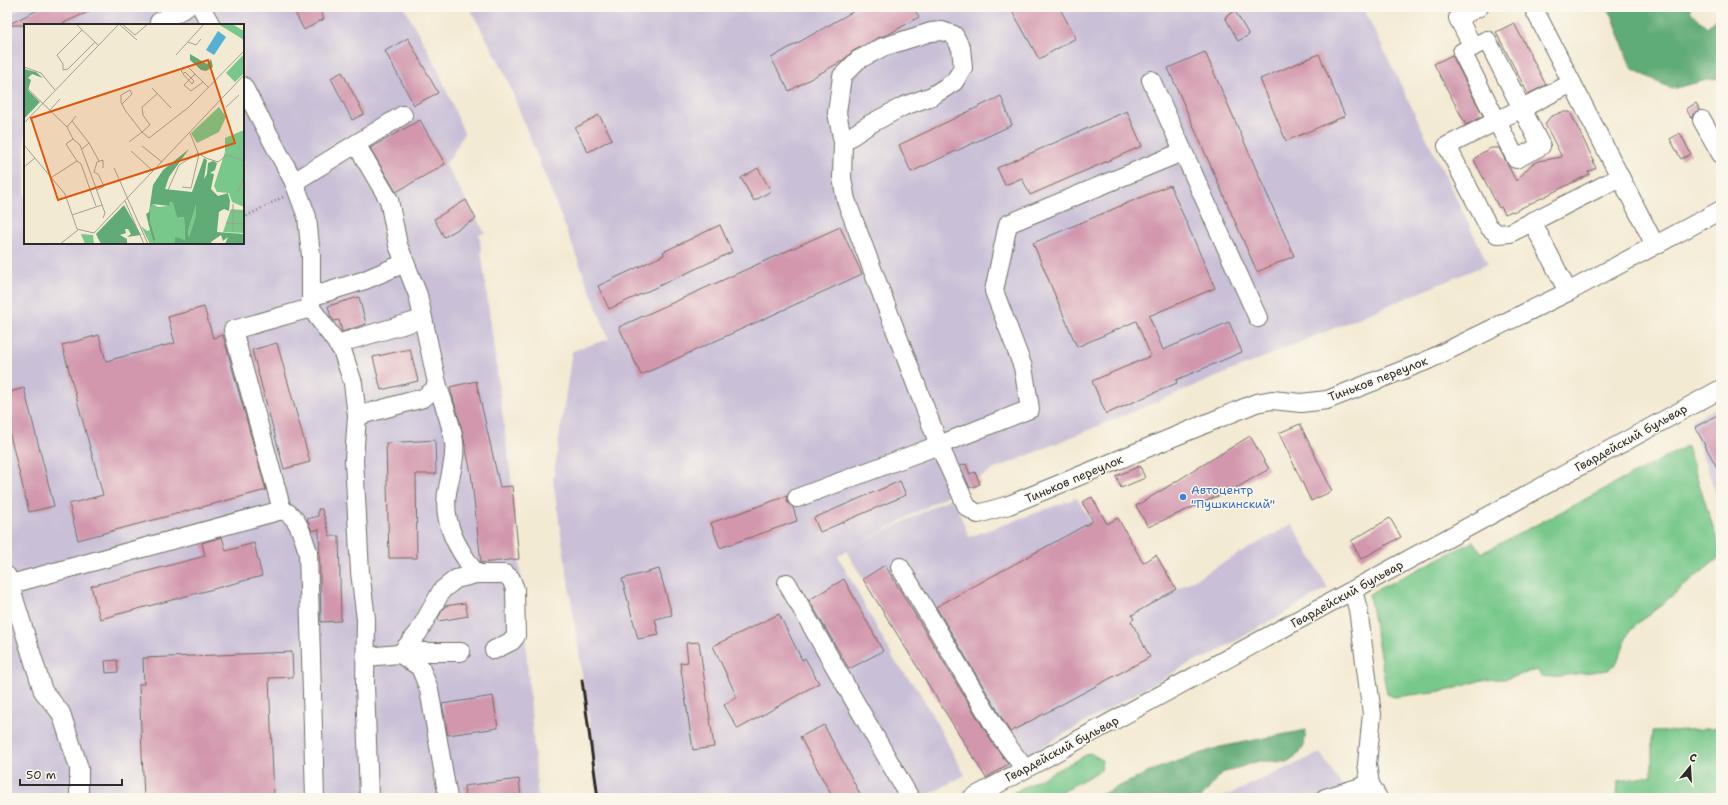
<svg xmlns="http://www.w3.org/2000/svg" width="1728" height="805" font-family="'Shantell Sans',sans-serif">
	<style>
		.industrial { fill: #c9bfd7; fill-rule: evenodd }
		.green { fill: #77c88a; stroke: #517a5a }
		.forest { fill: #61ac76; stroke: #466c50 }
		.building { fill: #d297ad }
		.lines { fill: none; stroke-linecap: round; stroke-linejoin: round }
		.minor-casing { stroke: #716e66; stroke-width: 20 }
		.path { stroke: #716e66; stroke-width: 2.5; stroke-dasharray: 1 3; stroke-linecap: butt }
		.minor { stroke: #fff; stroke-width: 18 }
		.rail { stroke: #2b2b2b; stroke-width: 3 }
		.shop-dot { fill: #3f7fe0; stroke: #fbf7ec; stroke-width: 1.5 }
		.labels { text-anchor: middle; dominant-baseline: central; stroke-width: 3; stroke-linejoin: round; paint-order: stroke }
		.street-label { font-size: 12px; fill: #2b2b2b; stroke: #fbf7ec }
		.shop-label { font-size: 12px; fill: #366cbe; stroke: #fbf7ec; text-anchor: start }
		.inset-road { fill: none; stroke: #a39e90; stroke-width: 1 }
		.view { fill: #df570e; fill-opacity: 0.15; stroke: #df570e; stroke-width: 2 }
		.inset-edge { fill: none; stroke: #2b2b2b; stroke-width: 2 }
	</style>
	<rect width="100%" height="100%" fill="#fbf7ec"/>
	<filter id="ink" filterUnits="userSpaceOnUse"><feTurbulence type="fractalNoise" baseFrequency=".025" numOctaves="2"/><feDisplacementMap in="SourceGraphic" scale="8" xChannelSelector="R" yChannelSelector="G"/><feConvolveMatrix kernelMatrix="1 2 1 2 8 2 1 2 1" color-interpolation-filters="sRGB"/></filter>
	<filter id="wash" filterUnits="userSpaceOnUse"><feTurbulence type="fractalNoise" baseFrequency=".012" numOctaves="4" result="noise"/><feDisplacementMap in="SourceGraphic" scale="16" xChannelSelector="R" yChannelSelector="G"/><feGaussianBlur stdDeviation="0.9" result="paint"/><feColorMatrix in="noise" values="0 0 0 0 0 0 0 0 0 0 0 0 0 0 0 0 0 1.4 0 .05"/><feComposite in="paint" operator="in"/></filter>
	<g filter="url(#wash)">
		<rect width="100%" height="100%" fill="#f3ead3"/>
		<!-- industrial -->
		<g class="industrial">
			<path d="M 23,7 L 404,7 L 437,67 L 464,133 L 453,154 L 445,164 L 485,233 L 479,234 L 512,486 L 519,559 L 538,798 L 7,798 L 7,15 ZM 25,25 L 243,25 L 243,243 L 25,243 Z"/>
			<polygon points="469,7 1363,7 1488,264 995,469 861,543 953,497 969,537 1077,498 1142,609 1292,524 1328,588 1206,658 1194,661 986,778 846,551 838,556 896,663 919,691 965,775 922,798 601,798 553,481 572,351 609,339 503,69"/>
			<polygon points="1721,405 1721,509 1691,421"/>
			<polygon points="1320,753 1350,798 1221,798"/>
		</g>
		<!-- green -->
		<g class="green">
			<polygon points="1687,446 1721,552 1721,556 1629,631 1617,663 1608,670 1543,678 1537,670 1504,679 1482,680 1450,690 1394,697 1387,694 1369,594 1474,541 1482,553"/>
			<polygon points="1721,728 1721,798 1617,798 1618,781 1652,776 1652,732"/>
			<polygon points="1090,753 1102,760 1101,770 1050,798 1003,798"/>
		</g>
		<!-- forest -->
		<g class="forest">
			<polygon points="1607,7 1690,7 1691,12 1707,27 1721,14 1721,78 1711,79 1672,89 1631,68 1613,17"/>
			<polygon points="1306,730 1304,745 1300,753 1287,762 1259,761 1222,773 1201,798 1094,798 1158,768 1220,747"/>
		</g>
		<g id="blocks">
			<!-- building -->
			<g class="building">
				<polygon points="44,7 99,7 59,25 7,25"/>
				<polygon points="292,7 318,7 324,19 304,30"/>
				<polygon points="861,7 913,7 919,17 889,34 878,38 853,51 842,61 789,91 771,58"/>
				<polygon points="1010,7 1059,7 1076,38 1039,59"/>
				<polygon points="1235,11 1249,35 1238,41 1225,17"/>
				<polygon points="1514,23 1546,85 1528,94 1496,32"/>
				<polygon points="408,38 438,93 414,105 385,51"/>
				<polygon points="1205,52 1294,256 1257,272 1168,68"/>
				<polygon points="1319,54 1345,116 1286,141 1260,79"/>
				<polygon points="1452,55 1483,116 1466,125 1434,64"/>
				<polygon points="342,72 364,114 352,120 331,78"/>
				<polygon points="1001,96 1012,125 911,172 899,145"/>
				<polygon points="1696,103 1700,110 1693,114 1692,119 1686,109"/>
				<polygon points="1127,111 1142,146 1030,195 1022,178 1005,185 997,168"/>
				<polygon points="1562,112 1570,112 1594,161 1593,162 1596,168 1588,172 1590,174 1513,212 1512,211 1505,214 1501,207 1499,208 1474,160 1480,154 1491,148 1499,148 1516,181 1532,164 1538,161 1562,157 1545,124 1550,117"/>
				<polygon points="599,115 612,139 588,152 575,128"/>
				<polygon points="420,120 445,164 396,192 370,148"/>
				<polygon points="1680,133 1691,154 1681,159 1670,139"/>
				<polygon points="758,168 771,191 754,201 741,178"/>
				<polygon points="1170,185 1215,288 1149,316 1163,350 1229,322 1242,352 1176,380 1177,383 1106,414 1092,381 1151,356 1136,321 1077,347 1033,243"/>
				<polygon points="466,200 476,219 444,237 434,219"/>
				<polygon points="720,225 732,252 609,309 598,286 664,255 663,252"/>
				<polygon points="840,227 862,274 641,375 619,327"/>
				<polygon points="359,297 366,324 342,332 339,320 334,321 331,317 328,306"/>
				<polygon points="204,307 213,338 223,335 266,490 78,540 69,504 103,495 62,345 99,335 106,361 175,343 168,317"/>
				<polygon points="277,343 310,462 284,469 252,350"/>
				<polygon points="410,349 418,381 381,390 373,357"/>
				<polygon points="476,381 500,487 512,486 519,559 481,563 471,473 461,426 450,387"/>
				<polygon points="24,388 54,506 29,512 7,423 7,393"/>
				<polygon points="1721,413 1721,475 1695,427"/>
				<polygon points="1300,424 1332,491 1311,501 1279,433"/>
				<polygon points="1250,436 1269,469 1236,488 1148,527 1136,506"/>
				<polygon points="435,440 436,474 416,474 417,558 389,558 386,443"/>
				<polygon points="966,464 970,474 975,472 980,484 970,488 960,466"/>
				<polygon points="1140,466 1145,478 1121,488 1116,476"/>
				<polygon points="900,481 906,495 820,532 814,518"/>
				<polygon points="787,496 787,502 793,507 797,521 720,548 711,523"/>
				<polygon points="1092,497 1107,524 1118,518 1143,563 1156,555 1176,589 1132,615 1134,619 1131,621 1150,657 1010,732 936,607 1093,521 1082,502"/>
				<polygon points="318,509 322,509 330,536 339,536 341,621 321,622 319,529 312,531 307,519 318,516"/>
				<polygon points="1390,518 1401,537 1361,559 1351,541"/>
				<polygon points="222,537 226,551 254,543 262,576 100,619 91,586 205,556 202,543"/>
				<polygon points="885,565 992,742 1008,764 986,778 863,579"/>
				<polygon points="659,569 672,615 655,619 659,635 638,639 622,579"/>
				<polygon points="844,579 883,651 849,669 809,600"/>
				<polygon points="465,603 468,616 439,621 438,618 445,606"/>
				<polygon points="779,614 802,660 805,658 819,683 738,729 724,705 737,697 713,646"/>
				<polygon points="699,642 714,747 693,750 680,663 688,662 686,643"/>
				<polygon points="292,652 293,677 269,678 274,798 144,798 139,684 144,684 143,658"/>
				<polygon points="117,660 118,672 106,673 105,661"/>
				<polygon points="493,696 498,728 448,735 442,704"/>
				<polygon points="824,725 862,798 833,798 800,737"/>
				<polygon points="519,779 521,798 465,798 464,786"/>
			</g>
		</g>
	</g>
	<g filter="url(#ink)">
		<use href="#blocks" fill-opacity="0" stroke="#716e66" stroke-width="1"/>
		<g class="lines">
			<defs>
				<g id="minor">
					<polyline points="201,7 211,25"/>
					<polyline points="1533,7 1655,245"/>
					<polyline points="159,22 187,7"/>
					<polygon points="1487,40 1541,146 1516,159 1462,52"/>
					<polyline points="1473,47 1458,18 1479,7"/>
					<polyline points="1151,80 1258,318"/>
					<polyline points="1572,83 1447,146 1488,226 1497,234 1510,233 1620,177"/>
					<polyline points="243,86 294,182 307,217 311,256 311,308"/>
					<polyline points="1702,120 1721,154"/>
					<polyline points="356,144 389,200 398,245 418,295 437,383 434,390 423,398 357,416"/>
					<polyline points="1182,152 1008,224 994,291 1023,367 1030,409 939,445 967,507 978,514 1009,505 1256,403 1272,400 1301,403 1327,400 1426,361 1568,292 1721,210"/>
					<polyline points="294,182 403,115"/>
					<polyline points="1532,221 1568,292"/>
					<polyline points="311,297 365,280 405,263"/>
					<polyline points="337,344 423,319"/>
					<path d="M 437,383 C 442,400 452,425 454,442 C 456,459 450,476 447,493 C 442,525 459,550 476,574"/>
					<polyline points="797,498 939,445 846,200 842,178 843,142 837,113 842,76 858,60 883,47 931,32 942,31 954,35 961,48 963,68 954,82 932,96 904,106 870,124 843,142"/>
					<path d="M 282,510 C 299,516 302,535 308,552 L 315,798"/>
					<polyline points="900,567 1001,737 1025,769"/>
					<polyline points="7,576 43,691 61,713 79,768 79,798"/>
					<polyline points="787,583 910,798"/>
					<polyline points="11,584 282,510 233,330 311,308 342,350 353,383 357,416 354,460 360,572 366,619 365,684 369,798"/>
					<polyline points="1353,591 1358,609 1372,714 1367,764 1370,784 1378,798"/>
					<polyline points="366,657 421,652 461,652"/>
					<polyline points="448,798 429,689 420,667 400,654 418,633 442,590 456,579 476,574 505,574 511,579 515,589 516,636 512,641 494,650"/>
					<polyline points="972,798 1721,389"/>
					<polyline points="1325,798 1370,784"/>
				</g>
			</defs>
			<!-- minor casing -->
			<use href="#minor" class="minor-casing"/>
			<!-- path -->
			<polyline class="path" points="243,218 283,197"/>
			<!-- minor -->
			<use href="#minor" class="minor"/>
			<!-- rail -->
			<polyline class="rail" points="582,680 598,798"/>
		</g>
	</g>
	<!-- markers -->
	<circle class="shop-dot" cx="1183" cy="497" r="4"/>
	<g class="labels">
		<!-- street labels -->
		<g class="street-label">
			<text transform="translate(1378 379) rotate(-21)">Тиньков переулок</text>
			<text transform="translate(1631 438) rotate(-29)">Гвардейский бульвар</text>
			<text transform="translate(1074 479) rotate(-23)">Тиньков переулок</text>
			<text transform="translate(1347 594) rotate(-29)">Гвардейский бульвар</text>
			<text transform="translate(1062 749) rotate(-28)">Гвардейский бульвар</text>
		</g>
		<!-- shop labels -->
		<g class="shop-label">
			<text x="1191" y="490">Автоцентр<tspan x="1191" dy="14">"Пушкинский"</tspan></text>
		</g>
	</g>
	<!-- overview -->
	<g transform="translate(24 24)">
		<rect width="220" height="220" fill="#f3ead3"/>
		<path d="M 194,0 L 208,0 L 220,7 L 220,16 ZM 220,30 L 220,49 L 211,58 L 202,49 ZM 195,83 L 202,93 L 195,108 L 173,119 L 167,109 ZM 220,106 L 220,183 L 208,178 L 205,169 L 193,168 L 190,162 L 201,128 L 201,114 ZM 149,178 L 153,194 L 160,193 L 161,216 L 151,214 L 150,220 L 126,220 L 117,202 L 123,207 L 126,206 L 129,218 L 132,216 L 126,197 L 126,184 L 129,180 L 134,183 L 144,182 L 144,179 ZM 172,181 L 172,191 L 165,213 L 164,207 ZM 207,185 L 220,186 L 220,209 L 199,208 ZM 57,210 L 69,211 L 70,220 L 61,220 Z" fill="#77c88a"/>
		<path d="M 166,30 L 183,40 L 187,35 L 189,43 L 182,47 L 177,46 L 166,36 ZM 0,45 L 12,48 L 19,54 L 8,50 L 4,54 L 7,56 L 4,66 L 16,78 L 0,95 ZM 165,125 L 145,153 L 141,165 L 168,168 L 180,134 L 183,136 L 180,155 L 183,150 L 184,139 L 189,137 L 193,139 L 191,146 L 186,149 L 190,150 L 187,165 L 194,172 L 204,169 L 206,177 L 205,187 L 200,185 L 195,188 L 193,208 L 220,210 L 220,220 L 201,220 L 204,213 L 199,217 L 197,211 L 187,218 L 188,220 L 150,220 L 151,213 L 161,216 L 160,193 L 153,194 L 149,179 L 146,178 L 145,182 L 129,180 L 126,184 L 126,197 L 132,216 L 129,218 L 122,190 L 125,188 L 129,161 L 139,146 ZM 172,181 L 172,191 L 165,213 L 164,207 ZM 100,181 L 117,211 L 103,213 L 107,210 L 104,205 L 101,205 L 102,209 L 96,211 L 103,215 L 103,220 L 77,220 L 72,210 Z" fill="#61ac76" fill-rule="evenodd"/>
		<path d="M 194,7 L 202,13 L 190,31 L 182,26 Z" fill="#55b1d3"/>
		<path class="inset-road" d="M 52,0 L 74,21M 95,0 L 113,16M 98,0 L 111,11 L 124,0M 58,6 L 33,31 L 39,40 L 39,46 L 44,45 L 71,18M 164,18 L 172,21 L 177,15M 152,31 L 180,0M 0,43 L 17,49 L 31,66M 161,48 L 170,57 L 168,60 L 159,50 ZM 160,50 L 157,47 L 163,42 L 185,64M 171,50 L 160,61 L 167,67 L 179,58M 0,61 L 43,103 L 49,115M 128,64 L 147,84M 133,70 L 118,83 L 119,91 L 126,101 L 118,108 L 125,114 L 165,83 L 220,27M 98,80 L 108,70 L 106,66 L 97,71 L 97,78 L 101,86 L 118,108 L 105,118M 202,83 L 215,71M 26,86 L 36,75M 48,97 L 65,119 L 58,125M 0,99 L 95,0M 43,103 L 52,92M 166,109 L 174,129 L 182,134 L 194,138 L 203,131 L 220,137M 65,119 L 75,137M 0,121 L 41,170 L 53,205 L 70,209 L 220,51M 118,122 L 138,138M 107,127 L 129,147M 53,137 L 57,140 L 72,182M 0,143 L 11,134M 90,144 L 124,220M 28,153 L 53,137 L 42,120 L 49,115 L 56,121 L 65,145 L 81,189 L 79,194M 158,163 L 167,164 L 175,130M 73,166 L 80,162 L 74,150 L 70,148 L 73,138 L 79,136 L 79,144M 144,166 L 155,141 L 174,129M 214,168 L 220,153M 101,177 L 120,220M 209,180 L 209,208M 206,188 L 220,188M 48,191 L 78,181M 202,199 L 220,200M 219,209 L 220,193M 36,220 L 54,206"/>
		<path class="view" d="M 184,36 L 211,119 L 34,176 L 7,94 Z"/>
		<rect width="220" height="220" class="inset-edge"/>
	</g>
	<!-- margin -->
	<rect width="1728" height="805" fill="none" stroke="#fbf7ec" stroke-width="24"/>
	<!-- north arrow -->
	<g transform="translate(1690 767) rotate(18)" stroke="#fbf7ec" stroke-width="3" paint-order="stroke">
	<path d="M0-3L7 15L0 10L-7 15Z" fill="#2b2b2b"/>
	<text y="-6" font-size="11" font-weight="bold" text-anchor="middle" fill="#2b2b2b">С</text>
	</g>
	<!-- scale -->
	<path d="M20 779v6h102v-6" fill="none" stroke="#2b2b2b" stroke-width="2"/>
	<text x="26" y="779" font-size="12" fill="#2b2b2b" stroke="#fbf7ec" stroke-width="3" paint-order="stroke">50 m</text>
</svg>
